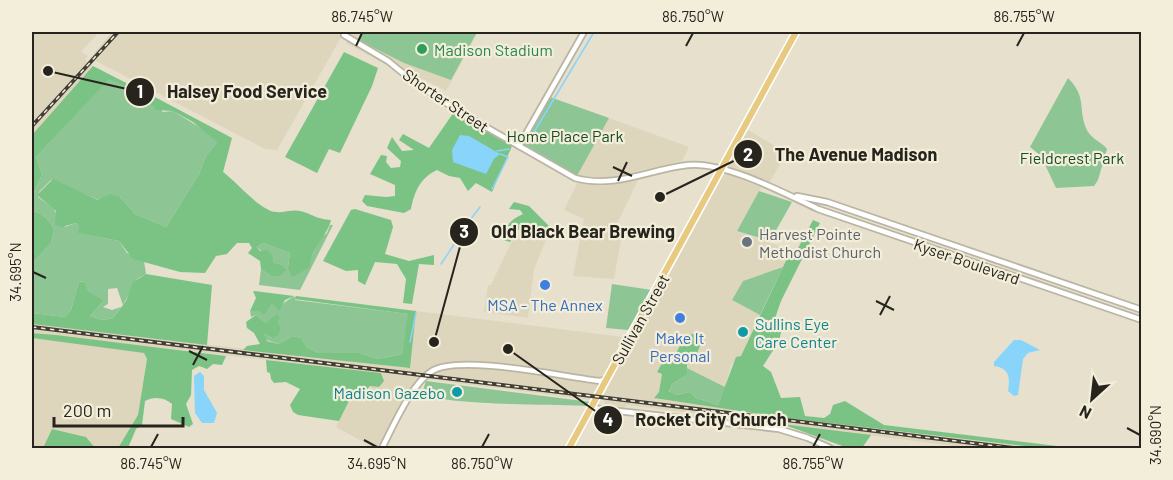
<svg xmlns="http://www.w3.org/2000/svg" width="1173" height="480" font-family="Barlow,sans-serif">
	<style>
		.built { fill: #ded6bc }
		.green { fill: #8dc694 }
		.forest { fill: #7ac385 }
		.water { fill: #89d4fa }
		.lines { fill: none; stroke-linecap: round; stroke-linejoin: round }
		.stream { stroke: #89d4fa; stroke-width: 1.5 }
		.minor-casing { stroke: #bab5a3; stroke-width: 8 }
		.major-casing { stroke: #fff; stroke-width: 9 }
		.minor { stroke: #fff; stroke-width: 4.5 }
		.major { stroke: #e8c980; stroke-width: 6 }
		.rail-casing { stroke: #413e36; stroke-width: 4 }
		.rail { stroke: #f3eeda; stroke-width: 1.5; stroke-dasharray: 4.5; stroke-linecap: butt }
		.ticks { fill: none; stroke: #26241d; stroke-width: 2 }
		.leisure-dot { fill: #2e9e5b; stroke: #f3eeda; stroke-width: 2 }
		.worship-dot { fill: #6b7280; stroke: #f3eeda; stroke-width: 2 }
		.shop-dot { fill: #3f7fe0; stroke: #f3eeda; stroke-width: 2 }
		.culture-dot { fill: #0f9aa8; stroke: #f3eeda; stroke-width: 2 }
		.labels { text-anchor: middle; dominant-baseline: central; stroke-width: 4.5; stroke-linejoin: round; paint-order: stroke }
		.leisure-label { font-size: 16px; fill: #27864d; stroke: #f3eeda; text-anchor: start }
		.street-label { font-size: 16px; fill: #26241d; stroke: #f3eeda }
		.park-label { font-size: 16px; fill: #174b23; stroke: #f3eeda }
		.worship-label { font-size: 16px; fill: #5b616d; stroke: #f3eeda; text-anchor: start }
		.shop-label { font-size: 16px; fill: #366cbe; stroke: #f3eeda }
		.culture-label { font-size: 16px; fill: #0d838f; stroke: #f3eeda; text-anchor: start }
		.leader { fill: none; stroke: #26241d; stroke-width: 2 }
		.callout-dot { fill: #26241d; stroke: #f3eeda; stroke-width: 2 }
		.mark-label { font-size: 18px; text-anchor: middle; font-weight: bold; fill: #fff }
		.callout-label { font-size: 18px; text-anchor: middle; font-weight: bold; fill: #26241d; stroke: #f3eeda; stroke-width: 4.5; stroke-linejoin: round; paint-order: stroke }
		.neatline { fill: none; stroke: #26241d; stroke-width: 2 }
		.ticks-label { font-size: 15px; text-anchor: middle; fill: #26241d }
	</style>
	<rect width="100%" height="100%" fill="#e6e0cd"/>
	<!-- built -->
	<g class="built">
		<polygon points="32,32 99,32 81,52 88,56 85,60 93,66 32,135"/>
		<polygon points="112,32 344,32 277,150 265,149 90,58"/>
		<polygon points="352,32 478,32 446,91 419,77 401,73 346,43"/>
		<polygon points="609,118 689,147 682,161 598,180 577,176"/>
		<polygon points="748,130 787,153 769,183 765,181 737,231 791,250 783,267 743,281 732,300 760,315 741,357 731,365 725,387 687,368 687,363 696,356 670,364 663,361 657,371 662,374 659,392 654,398 778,417 1042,448 971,448 627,405 622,409 605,406 603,396"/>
		<polygon points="638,180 616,226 623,228 614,279 573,276 584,219 564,210 578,182 603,186"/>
		<polygon points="522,220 551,228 534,269 528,318 484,312 488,285 491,285"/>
		<polygon points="416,311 623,337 624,340 592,400 426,379 432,374 425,372 377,448 374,448 336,427 351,397 363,397 381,373 32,333 32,324 409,368"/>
		<polygon points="32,338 144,352 147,358 138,415 118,448 95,448 86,437 52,429 43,448 32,448"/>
	</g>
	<!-- green -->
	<g class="green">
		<polygon points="363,32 477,32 451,80 404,63 358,40"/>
		<path d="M 109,78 L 128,88 L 131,93 L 146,97 L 138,89 L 153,96 L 152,99 L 163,112 L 173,111 L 217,138 L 217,142 L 206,156 L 199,174 L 166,227 L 135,214 L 120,197 L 99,200 L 51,180 L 39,192 L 38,197 L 53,208 L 65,227 L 76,223 L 79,226 L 79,233 L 119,241 L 127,253 L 144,261 L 146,274 L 137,279 L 123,305 L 117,288 L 108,289 L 108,304 L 103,307 L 112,310 L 121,307 L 113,318 L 103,320 L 90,316 L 104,300 L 87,290 L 83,282 L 79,281 L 71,310 L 65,317 L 32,313 L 32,264 L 51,243 L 54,231 C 51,221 42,212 32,211 L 32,197 L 42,174 L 36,157 Z"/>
		<path d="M 1068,78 C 1087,97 1078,108 1086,128 C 1090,139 1101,141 1107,149 L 1098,180 L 1094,186 L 1056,188 L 1041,156 L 1030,147 Z"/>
		<polygon points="547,96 609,118 577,176 520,144"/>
		<polygon points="759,191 792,202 770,241 737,231"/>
		<polygon points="330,225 333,225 300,290 259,285 261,269 271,276 282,265 273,262 257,247 263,243 290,253 288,267 310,260 320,238 327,233"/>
		<polygon points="783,267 760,315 732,300 743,281"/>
		<polygon points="612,284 652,290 628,330 606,328"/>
		<polygon points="294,296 295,300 409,314 402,354 378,359 360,353 318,353 307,347 301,338 293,336 278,344 264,339 264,334 272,338 271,321 266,323 256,315 251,317 250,311 259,311 272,303 281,305"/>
		<polygon points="687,368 725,387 718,405 696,398 690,392 676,395 669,393 672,384 687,375"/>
		<path d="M 426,381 L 591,402 L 588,406 C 556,404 442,406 422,393 Z"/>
	</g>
	<!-- forest -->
	<g class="forest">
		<polygon points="344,52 378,68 372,86 340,153 329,149 317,173 285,157"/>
		<polygon points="93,66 138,89 148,97 132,94 128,88 109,79 36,157 42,174 32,197 32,135"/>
		<path d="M 153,96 L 232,138 L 223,172 C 237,182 260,211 276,212 C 284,213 292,209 300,211 C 313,214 315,219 331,220 C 327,237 310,248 310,267 L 292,277 L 288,267 L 290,253 L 263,243 L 257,247 L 260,251 L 267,250 L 272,255 L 273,262 L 282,265 L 286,270 L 280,276 L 271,276 L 261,269 L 260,261 L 248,253 L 252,248 L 249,243 L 237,243 L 227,254 L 216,256 L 205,273 L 180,272 L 133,259 L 119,241 L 78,233 L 79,226 L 76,223 L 62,227 L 55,225 L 56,211 L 37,195 L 53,179 L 98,200 L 110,194 L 120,197 L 135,214 L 166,227 L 199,174 L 206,156 L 217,142 L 193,122 L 173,111 L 156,110 L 151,104 Z"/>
		<path d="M 454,112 L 512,146 L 492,192 L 476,183 L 468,191 L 460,178 L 449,176 L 437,170 C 421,177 414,192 411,209 L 404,213 L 367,206 L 362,201 L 365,195 L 386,197 L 395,196 L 395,185 L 370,174 L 381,155 L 387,156 L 386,162 L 391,168 L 400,167 L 401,161 L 387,148 L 392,137 L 402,151 L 414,150 L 399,140 L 403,134 L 429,148 Z"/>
		<path d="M 514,202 L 529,206 L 550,227 L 548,230 L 523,224 L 510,242 L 503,240 C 505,226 510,220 523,214 L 520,210 L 509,209 Z"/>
		<polygon points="355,209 391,220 393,227 385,254 409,261 434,255 434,265 419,264 412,304 403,303 406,279 397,264 375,262 365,285 358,281 358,270 346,271 323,261 351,210"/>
		<path d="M 32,211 C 42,212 51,221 54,231 L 51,243 L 32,264 Z"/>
		<polygon points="813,220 820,223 781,301 773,324 781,332 779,341 763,366 771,372 781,398 800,397 805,416 824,418 830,414 833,405 845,401 884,425 1073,448 1042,448 778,417 654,398 659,392 662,374 657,372 663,361 670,364 686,335 695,334 701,343 696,356 687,363 687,375 672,384 669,392 676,395 690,392 696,398 718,405 736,357 741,356 791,250 796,252"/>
		<polygon points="146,274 212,285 207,345 32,324 32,313 65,317 71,310 79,281 85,283 87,290 104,300 90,316 103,320 113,318 126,301 133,282"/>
		<polygon points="253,291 294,296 285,300 279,311 272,303 264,315 259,311 250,311 256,298"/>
		<polygon points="296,296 416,311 410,368 243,350 247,346 260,344 254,333 247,328 246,322 256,315 266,323 277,314 280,318 277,322 281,328 278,335 272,338 264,334 267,341 278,344 293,336 301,338 307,347 318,353 360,353 378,359 402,354 408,314 294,299"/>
		<path d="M 32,333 L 56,335 L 226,356 L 222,365 L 213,364 L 207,369 L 199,366 L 192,370 L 191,395 L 186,404 L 193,424 L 189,427 L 171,419 L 172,404 C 165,397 153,396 145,401 L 142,425 L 136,429 L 128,448 L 118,448 L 138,415 L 147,359 L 144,353 L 32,338 Z"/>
		<polygon points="266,360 381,373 384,381 379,387 370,386 359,399 351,397 339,421 298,415 293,412 290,405 300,389 286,382 274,383 271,379 270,373 267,372"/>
		<polygon points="782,424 871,435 862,448 848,448"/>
		<polygon points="52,429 86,437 95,448 43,448"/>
	</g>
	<!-- water -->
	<g class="water">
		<polygon points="460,135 469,136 500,154 494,159 486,174 453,162 452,150"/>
		<path d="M 1014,340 L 1021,340 L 1040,350 L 1028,353 L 1023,359 L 1018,395 L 1014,396 L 1008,391 C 1010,378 1010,368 994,366 L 994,362 Z"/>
		<polygon points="200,372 204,376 204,390 217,413 214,423 202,423 195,413 194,376"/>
	</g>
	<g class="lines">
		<!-- stream -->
		<g class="stream">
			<polyline points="528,142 594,32"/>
			<polyline points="497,151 509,149"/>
			<polyline points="492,189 508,157 500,154"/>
			<polyline points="470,220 480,207"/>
			<polyline points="461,235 464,228"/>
			<polyline points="441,264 455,243"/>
			<polyline points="410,342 416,313"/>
		</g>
		<defs>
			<g id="minor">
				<path d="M 344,35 L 388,61 L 415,83 L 465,115 L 575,178 C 615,189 650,169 688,165 C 724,161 786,194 818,209 L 1142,320"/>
				<polyline points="519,146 584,32"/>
				<polyline points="797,196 827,202 1142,310"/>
				<polyline points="591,408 779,429 808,438 830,448"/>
				<path d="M 382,448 C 393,427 411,384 432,371 C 460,354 564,377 600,381 L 607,379"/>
			</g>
			<polyline id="major" points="569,448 796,32"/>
		</defs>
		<!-- minor casing -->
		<use href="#minor" class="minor-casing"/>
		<!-- major casing -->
		<use href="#major" class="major-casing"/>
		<!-- minor -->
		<use href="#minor" class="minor"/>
		<!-- major -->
		<use href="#major" class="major"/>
		<defs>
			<g id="rail">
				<polyline points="32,126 118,32"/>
				<polyline points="32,327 1013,448"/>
			</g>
		</defs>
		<!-- rail casing -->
		<use href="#rail" class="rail-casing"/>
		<!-- rail -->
		<use href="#rail" class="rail"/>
	</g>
	<!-- ticks -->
	<path class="ticks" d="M 356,46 L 362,33M 686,46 L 693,33M 1017,46 L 1024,33M 613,167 L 632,176M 618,181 L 627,162M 33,272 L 46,278M 876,301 L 894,310M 880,315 L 890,296M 189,351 L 207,360M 193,365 L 203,346M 1127,428 L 1140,435M 364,440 L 377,447M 151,447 L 158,434M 482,447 L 489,434M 813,447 L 820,434"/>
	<!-- markers -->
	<circle class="leisure-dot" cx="422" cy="49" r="6"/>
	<circle class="worship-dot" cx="747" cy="242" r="6"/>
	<g class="shop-dot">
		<circle cx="545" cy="285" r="6"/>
		<circle cx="680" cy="318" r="6"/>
	</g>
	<g class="culture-dot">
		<circle cx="743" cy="332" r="6"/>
		<circle cx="457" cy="392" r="6"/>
	</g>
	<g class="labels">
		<!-- leisure labels -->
		<g class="leisure-label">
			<text x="434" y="49">Madison Stadium</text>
		</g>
		<!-- street labels -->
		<g class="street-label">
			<text transform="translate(446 100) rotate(34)">Shorter Street</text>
			<text transform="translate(967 261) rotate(19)">Kyser Boulevard</text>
			<text transform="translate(640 319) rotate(-61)">Sullivan Street</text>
		</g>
		<!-- park labels -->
		<g class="park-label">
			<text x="565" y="135">Home Place Park</text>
			<text x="1072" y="157">Fieldcrest Park</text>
		</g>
		<!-- worship labels -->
		<g class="worship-label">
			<text x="759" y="233">Harvest Pointe<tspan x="759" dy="18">Methodist Church</tspan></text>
		</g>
		<!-- shop labels -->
		<g class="shop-label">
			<text x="545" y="304">MSA - The Annex</text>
			<text x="680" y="337">Make It<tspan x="680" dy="18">Personal</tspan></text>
		</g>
		<!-- culture labels -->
		<g class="culture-label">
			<text x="755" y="323">Sullins Eye<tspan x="755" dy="18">Care Center</tspan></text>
			<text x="445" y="392" text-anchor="end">Madison Gazebo</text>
		</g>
	</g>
	<!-- callouts -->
	<path class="leader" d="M48 71L140 92M660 197L748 154M434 342L464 232M508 349L608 420"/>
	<g class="callout-dot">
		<circle cx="48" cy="71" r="6"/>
		<circle cx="660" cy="197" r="6"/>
		<circle cx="434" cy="342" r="6"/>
		<circle cx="508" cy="349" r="6"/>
		<circle cx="140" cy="92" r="15"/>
		<circle cx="748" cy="154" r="15"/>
		<circle cx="464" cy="232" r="15"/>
		<circle cx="608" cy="420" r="15"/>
	</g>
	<g class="mark-label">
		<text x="140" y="98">1</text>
		<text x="748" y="161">2</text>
		<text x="464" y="238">3</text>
		<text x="608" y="426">4</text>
	</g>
	<g class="callout-label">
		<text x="247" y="98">Halsey Food Service</text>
		<text x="856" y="161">The Avenue Madison</text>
		<text x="583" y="238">Old Black Bear Brewing</text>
		<text x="711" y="426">Rocket City Church</text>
	</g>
	<!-- border -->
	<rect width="1173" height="480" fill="none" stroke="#f3eeda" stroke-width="66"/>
	<!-- north arrow -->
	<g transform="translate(1092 399) rotate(207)" stroke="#f3eeda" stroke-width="4.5" paint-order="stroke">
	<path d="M0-4.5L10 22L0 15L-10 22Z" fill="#26241d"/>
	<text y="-9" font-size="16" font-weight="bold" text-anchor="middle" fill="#26241d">N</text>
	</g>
	<!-- scale -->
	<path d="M54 417v9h129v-9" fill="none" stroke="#26241d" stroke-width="3"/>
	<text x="63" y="417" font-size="18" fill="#26241d" stroke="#f3eeda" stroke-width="4.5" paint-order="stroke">200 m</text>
	<rect x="33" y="33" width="1107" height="414" class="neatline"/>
	<g class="ticks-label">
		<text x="362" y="22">86.745°W</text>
		<text x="693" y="22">86.750°W</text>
		<text x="1024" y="22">86.755°W</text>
		<text transform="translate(16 272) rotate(-90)" y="5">34.695°N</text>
		<text transform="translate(1156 435) rotate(-90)" y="5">34.690°N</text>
		<text x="151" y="469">86.745°W</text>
		<text x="377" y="469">34.695°N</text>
		<text x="482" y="469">86.750°W</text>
		<text x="813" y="469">86.755°W</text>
	</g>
</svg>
